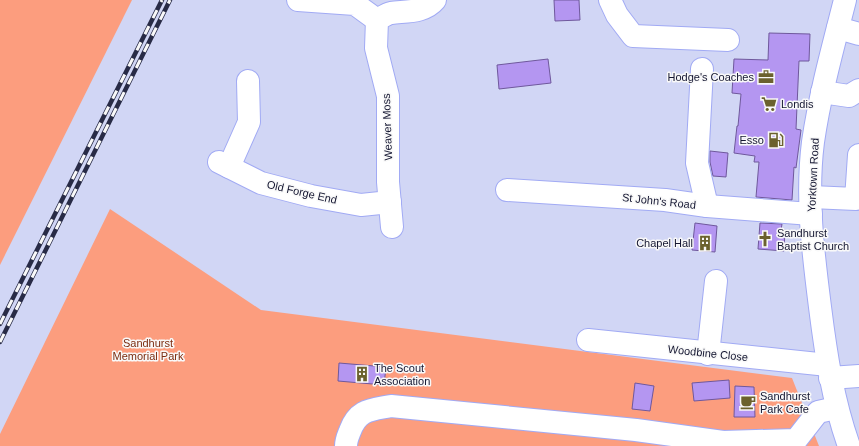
<svg xmlns="http://www.w3.org/2000/svg" width="859" height="446" font-family="Arial,sans-serif">
	<style>
		.green { fill: #fc9d7e }
		.building { fill: #b496f1; stroke: #6f589c }
		.lines { fill: none; stroke-linecap: round; stroke-linejoin: round }
		.minor-casing { stroke: #a1aaf4; stroke-width: 24 }
		.major-casing { stroke: #a1aaf4; stroke-width: 24 }
		.minor { stroke: #fff; stroke-width: 22 }
		.major { stroke: #fff; stroke-width: 22 }
		.rail-casing { stroke: #282b46; stroke-width: 4.5 }
		.rail { stroke: #f9f9f9; stroke-width: 3; stroke-dasharray: 9; stroke-linecap: butt }
		.labels { text-anchor: middle; dominant-baseline: central; stroke-width: 3; stroke-linejoin: round; paint-order: stroke }
		.poi-label { font-size: 11px; fill: #141631; stroke: #f9f9f9; text-anchor: start }
		.street-label { font-size: 11px; fill: #141631; stroke: #f9f9f9 }
		.park-label { font-size: 11px; fill: #7c2d11; stroke: #f9f9f9 }
	</style>
	<rect width="100%" height="100%" fill="#d1d6f5"/>
	<!-- green -->
	<g class="green">
		<polygon points="0,0 132,0 0,265"/>
		<polygon points="110,209 261,310 792,378 819,446 0,446 0,434"/>
	</g>
	<!-- building -->
	<g class="building">
		<polygon points="554,0 579,0 580,20 555,21"/>
		<polygon points="769,33 810,34 809,61 799,61 796,129 801,130 796,168 794,167 792,200 756,197 759,162 754,162 755,156 734,153 737,126 738,126 741,94 732,93 734,59 768,60"/>
		<polygon points="548,59 551,83 499,89 497,65"/>
		<polygon points="710,151 728,153 726,177 713,176 710,162"/>
		<polygon points="695,223 717,226 715,252 692,250"/>
		<polygon points="760,223 782,224 781,230 785,230 784,251 758,249"/>
		<polygon points="339,363 386,367 384,385 338,381"/>
		<polygon points="729,380 730,398 694,401 692,383"/>
		<polygon points="635,383 654,386 650,411 632,409"/>
		<polygon points="735,386 754,387 755,417 734,417"/>
	</g>
	<g class="lines">
		<defs>
			<g id="minor">
				<polyline points="298,0 355,4 377,20"/>
				<polyline points="610,0 617,15 633,36 728,40"/>
				<polyline points="838,28 859,34"/>
				<polyline points="702,69 697,163 707,206"/>
				<polyline points="822,92 849,96 859,90"/>
				<polyline points="219,162 261,183 311,196 361,205 390,202"/>
				<polyline points="229,167 249,122 248,81"/>
				<polyline points="507,190 665,200 707,206 811,214"/>
				<polyline points="811,197 856,199 859,155"/>
				<path d="M 392,227 L 388,182 L 388,96 L 376,48 L 377,20 C 381,18 386,14 391,13 C 406,11 424,13 435,0"/>
				<polyline points="588,340 828,365"/>
				<polyline points="708,354 716,281"/>
				<polyline points="830,378 859,376"/>
				<path d="M 346,446 C 346,440 348,436 350,431 C 358,409 371,410 391,406 L 636,430 L 723,442 L 796,440 L 818,412 L 836,408"/>
			</g>
			<path id="major" d="M 845,0 C 833,47 820,94 813,142 C 806,197 813,252 820,307 C 826,355 833,401 849,446"/>
		</defs>
		<!-- minor casing -->
		<use href="#minor" class="minor-casing"/>
		<!-- major casing -->
		<use href="#major" class="major-casing"/>
		<!-- minor -->
		<use href="#minor" class="minor"/>
		<!-- major -->
		<use href="#major" class="major"/>
		<defs>
			<g id="rail">
				<polyline points="0,324 162,0"/>
				<polyline points="0,342 170,0"/>
			</g>
		</defs>
		<!-- rail casing -->
		<use href="#rail" class="rail-casing"/>
		<!-- rail -->
		<use href="#rail" class="rail"/>
	</g>
	<!-- icons -->
	<defs>
		<symbol id="office-bare" viewBox="-9 -9 18 18"><path d="M-6-3h4V-5.5h4V-3h4V5H-6ZM-1-4.5V-3h2v-1.5ZM-6 0V1H6V0Z" fill="#6b612e" stroke="#f9f9f9" stroke-width="2.5" paint-order="stroke"/></symbol>
		<symbol id="supermarket-bare" viewBox="-9 -9 18 18"><path d="M-6-5.5h2.5l.6 2H6L4.5 2H-2.5L-4.4-4H-6ZM-1.5 3.2a1.3 1.3 0 1 0 .1 0ZM3 3.2a1.3 1.3 0 1 0 .1 0Z" fill="#6b612e" stroke="#f9f9f9" stroke-width="2.5" paint-order="stroke"/></symbol>
		<symbol id="fuel-bare" viewBox="-9 -9 18 18"><path d="M-5.5-6h7V0h2V4h1.3V-2.5L3-4.5l.8-.8L6-3V5H2.5V1h-1V6h-7ZM-4.2-4.7v3.2H.2V-4.7Z" fill="#6b612e" stroke="#f9f9f9" stroke-width="2.5" paint-order="stroke"/></symbol>
		<symbol id="church-bare" viewBox="-9 -9 18 18"><path d="M-1.2-6h2.4v3.5h3.3v2.4h-3.3V6h-2.4V-.1h-3.3v-2.4h3.3Z" fill="#6b612e" stroke="#f9f9f9" stroke-width="2.5" paint-order="stroke"/></symbol>
		<symbol id="building-bare" viewBox="-9 -9 18 18"><path d="M-4-6H4V6H1V3H-1V6H-4ZM-2.5-4.3h1.7v1.8h-1.7ZM.8-4.3h1.7v1.8H.8ZM-2.5-1h1.7V.8h-1.7ZM.8-1h1.7V.8H.8Z" fill="#6b612e" stroke="#f9f9f9" stroke-width="2.5" paint-order="stroke"/></symbol>
		<symbol id="cafe-bare" viewBox="-9 -9 18 18"><path d="M-5.5-4.5H6V0H3Q3 3.5 0 3.5H-2.5Q-5.5 3.5-5.5 0ZM3-3.2v2h1.7v-2ZM-6 4.5H4V6H-6Z" fill="#6b612e" stroke="#f9f9f9" stroke-width="2.5" paint-order="stroke"/></symbol>
	</defs>
	<g fill-rule="evenodd">
		<use href="#office-bare" x="755" y="66" width="22" height="22"/>
		<use href="#supermarket-bare" x="758" y="93" width="22" height="22"/>
		<use href="#fuel-bare" x="765" y="129" width="22" height="22"/>
		<use href="#church-bare" x="754" y="228" width="22" height="22"/>
		<use href="#building-bare" x="694" y="232" width="22" height="22"/>
		<use href="#building-bare" x="351" y="363" width="22" height="22"/>
		<use href="#cafe-bare" x="737" y="391" width="22" height="22"/>
	</g>
	<g class="labels">
		<!-- poi labels -->
		<g class="poi-label">
			<text x="754" y="77" text-anchor="end">Hodge's Coaches</text>
			<text x="781" y="104">Londis</text>
			<text x="764" y="140" text-anchor="end">Esso</text>
			<text x="777" y="233">Sandhurst<tspan x="777" dy="13">Baptist Church</tspan></text>
			<text x="693" y="243" text-anchor="end">Chapel Hall</text>
			<text x="374" y="368">The Scout<tspan x="374" dy="13">Association</tspan></text>
			<text x="760" y="396">Sandhurst<tspan x="760" dy="13">Park Cafe</tspan></text>
		</g>
		<!-- street labels -->
		<g class="street-label">
			<text transform="translate(387 127) rotate(-92)">Weaver Moss</text>
			<text transform="translate(813 175) rotate(-87)">Yorktown Road</text>
			<text transform="translate(302 192) rotate(13)">Old Forge End</text>
			<text transform="translate(659 201) rotate(6)">St John's Road</text>
			<text transform="translate(708 353) rotate(6)">Woodbine Close</text>
		</g>
		<!-- park labels -->
		<g class="park-label">
			<text x="148" y="343">Sandhurst<tspan x="148" dy="13">Memorial Park</tspan></text>
		</g>
	</g>
</svg>
